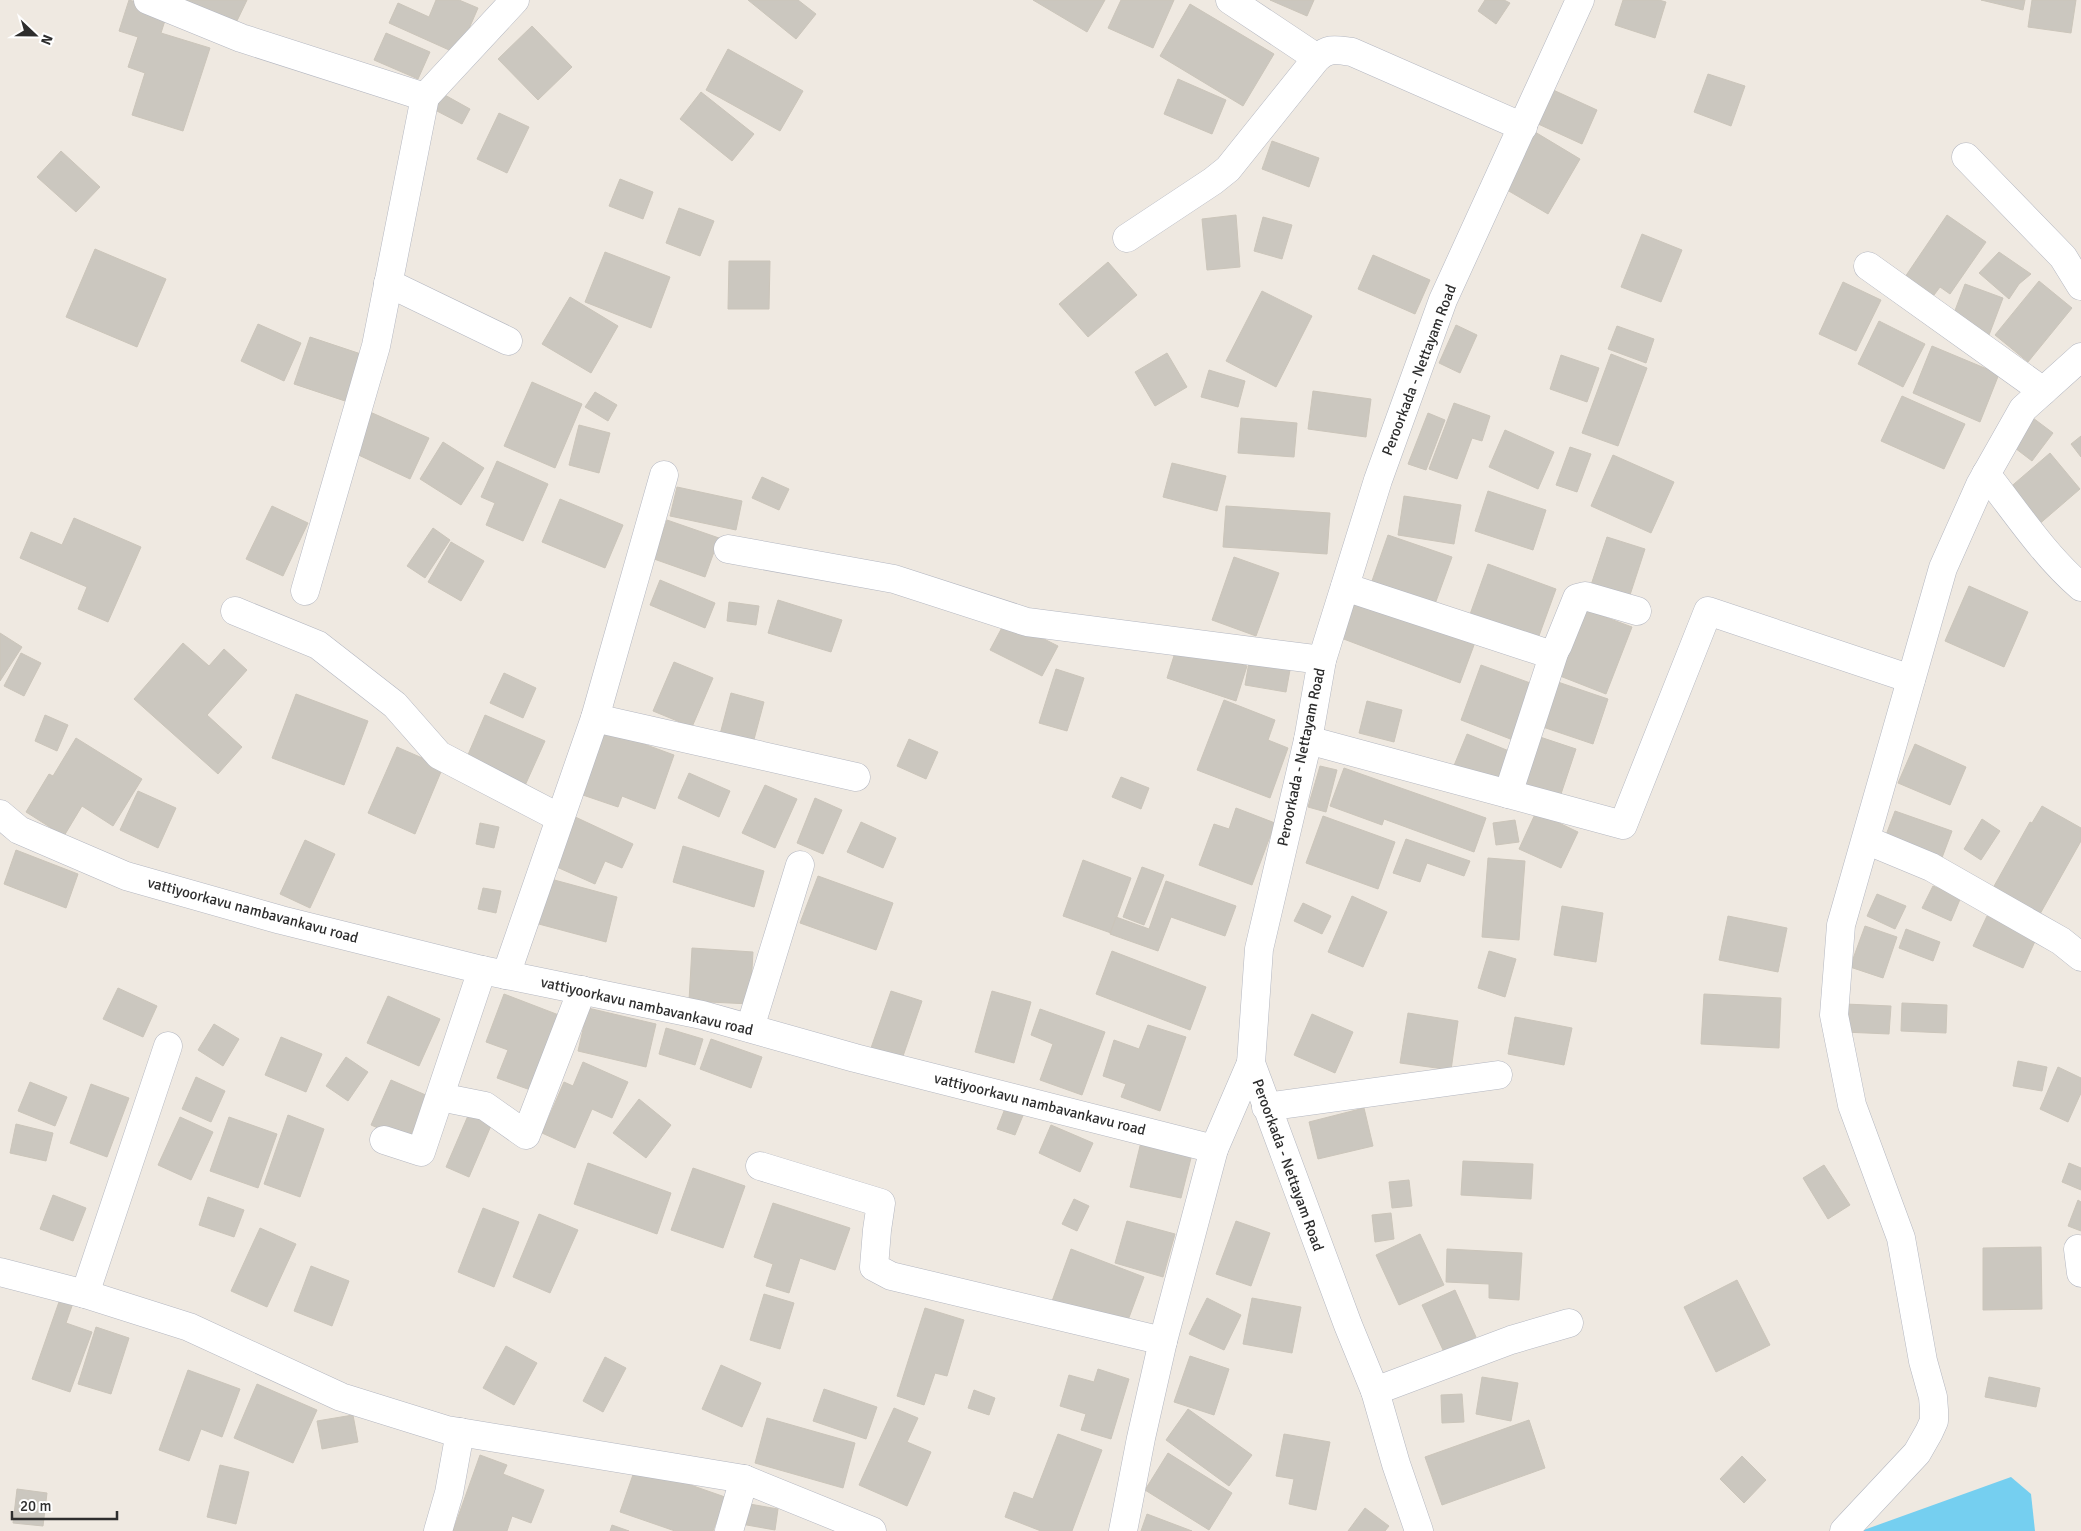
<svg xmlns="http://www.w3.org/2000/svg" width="2081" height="1531" font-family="Signika,sans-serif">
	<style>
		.water { fill: #75cff0 }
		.building { fill: #cbc7bf; stroke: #cbc5ba }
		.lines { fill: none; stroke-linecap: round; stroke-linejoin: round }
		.minor-casing { stroke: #b4b7c1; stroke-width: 29 }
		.tertiary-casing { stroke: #b4b7c1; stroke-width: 29 }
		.minor { stroke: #fff; stroke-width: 28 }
		.tertiary { stroke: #fff; stroke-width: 28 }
		.labels { text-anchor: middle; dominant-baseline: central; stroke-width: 4; stroke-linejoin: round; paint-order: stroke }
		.street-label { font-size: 15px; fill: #2e2e2e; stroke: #fff }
	</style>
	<rect width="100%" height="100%" fill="#efe9e1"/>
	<!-- water -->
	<polygon class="water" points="2011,1477 2031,1494 2035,1531 1861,1531"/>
	<!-- building -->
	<g class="building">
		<polygon points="129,0 168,11 161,33 210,48 183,131 132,115 145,73 128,67 138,37 119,31"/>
		<polygon points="182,0 247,0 235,25"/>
		<polygon points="436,0 459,0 478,8 458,54 389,23 398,3 429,17"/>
		<polygon points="748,0 798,0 816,14 796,39"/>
		<polygon points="1033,0 1105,0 1087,32"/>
		<polygon points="1121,0 1174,0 1153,48 1108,28"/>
		<polygon points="1270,0 1314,0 1307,16"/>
		<polygon points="1485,0 1504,0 1510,3 1496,24 1478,11"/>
		<polygon points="1623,0 1659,0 1666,2 1655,38 1615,25"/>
		<polygon points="1981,0 2025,0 2023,10"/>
		<polygon points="2032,0 2076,0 2071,33 2028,27"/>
		<polygon points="1190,4 1274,54 1243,106 1160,56"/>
		<polygon points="532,26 572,67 538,100 498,59"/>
		<polygon points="386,33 430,52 418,79 374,60"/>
		<polygon points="728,49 803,91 780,131 706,90"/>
		<polygon points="1708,74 1745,86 1731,126 1694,112"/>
		<polygon points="1178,79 1226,100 1212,134 1164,114"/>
		<polygon points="1551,89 1597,110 1582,144 1536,123"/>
		<polygon points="701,92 754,134 732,161 680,119"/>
		<polygon points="443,94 470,109 462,124 435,110"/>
		<polygon points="499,113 529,127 507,173 477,159"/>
		<polygon points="1535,132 1580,159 1548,214 1502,187"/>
		<polygon points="1272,141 1319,158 1309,187 1262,169"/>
		<polygon points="61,151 100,187 76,212 37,177"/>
		<polygon points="620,179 653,192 643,219 609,206"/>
		<polygon points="679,208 714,221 700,256 666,243"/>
		<polygon points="1236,215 1240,267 1207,270 1202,219"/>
		<polygon points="1947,215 1986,242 1950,294 1940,287 1931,299 1903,280"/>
		<polygon points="1263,217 1292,225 1282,259 1254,251"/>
		<polygon points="1642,234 1682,250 1661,302 1621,287"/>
		<polygon points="95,249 166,279 137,347 66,317"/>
		<polygon points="605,252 670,277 651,328 585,302"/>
		<polygon points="1999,252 2031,274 2019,284 2009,299 1979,273"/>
		<polygon points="1373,255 1430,280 1415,314 1358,289"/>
		<polygon points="729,261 770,261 769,309 728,309"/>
		<polygon points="1108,262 1137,295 1088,337 1059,304"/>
		<polygon points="2039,281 2072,308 2028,362 1995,335"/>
		<polygon points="1843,282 1881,300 1856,351 1819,334"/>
		<polygon points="1965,284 2003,298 1989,335 1951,321"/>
		<polygon points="1262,291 1312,316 1276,387 1226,361"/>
		<polygon points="570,297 618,326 591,373 542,344"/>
		<polygon points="1879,321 1925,344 1903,387 1858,364"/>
		<polygon points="258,324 301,343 284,381 241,361"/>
		<polygon points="1456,325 1477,335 1460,373 1439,363"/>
		<polygon points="1617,326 1654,339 1646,363 1608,349"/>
		<polygon points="310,337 364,355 348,402 294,384"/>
		<polygon points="1932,346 1999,374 1980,422 1913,393"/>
		<polygon points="1167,353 1187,387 1155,406 1135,372"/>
		<polygon points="1611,354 1647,368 1618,446 1582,433"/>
		<polygon points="1561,355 1599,368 1587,402 1550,389"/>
		<polygon points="1209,370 1245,381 1238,407 1201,397"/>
		<polygon points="532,382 582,404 555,468 504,446"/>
		<polygon points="1313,391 1371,399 1366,437 1308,429"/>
		<polygon points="595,392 617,405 608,421 585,407"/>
		<polygon points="1902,396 1965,424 1944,469 1881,441"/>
		<polygon points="1454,403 1490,416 1482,441 1472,438 1457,479 1429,469"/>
		<polygon points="370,412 429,438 410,479 352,452"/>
		<polygon points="1428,413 1445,420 1426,470 1408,464"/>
		<polygon points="1241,418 1297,423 1294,457 1238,453"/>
		<polygon points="2033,418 2053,433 2032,461 2011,445"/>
		<polygon points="579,425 610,433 599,473 569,465"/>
		<polygon points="1505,430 1554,452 1538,489 1489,467"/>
		<polygon points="2081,436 2081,457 2071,444"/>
		<polygon points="443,442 484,468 461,505 420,479"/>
		<polygon points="1570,447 1591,454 1577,492 1556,485"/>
		<polygon points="2050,453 2080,489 2037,526 2007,490"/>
		<polygon points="1613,455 1674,482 1651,533 1591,506"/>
		<polygon points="497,461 548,484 523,541 486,525 495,503 481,497"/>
		<polygon points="1172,463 1226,476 1217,511 1163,497"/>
		<polygon points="762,477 789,489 779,510 752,498"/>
		<polygon points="677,487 742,501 736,530 670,516"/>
		<polygon points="1488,491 1546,510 1533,550 1475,531"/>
		<polygon points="1404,496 1461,505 1454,544 1398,535"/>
		<polygon points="560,499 623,525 605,568 542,542"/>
		<polygon points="272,506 308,523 283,576 246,559"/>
		<polygon points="1226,506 1330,513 1327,554 1223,547"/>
		<polygon points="74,518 141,547 108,622 78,609 87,587 20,558 31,532 62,545"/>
		<polygon points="667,520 719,538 705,577 654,559"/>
		<polygon points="433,528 450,540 425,578 407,566"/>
		<polygon points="1388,535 1452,557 1435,604 1372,581"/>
		<polygon points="1607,537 1645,549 1629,598 1591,585"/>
		<polygon points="451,542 484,561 461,601 428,582"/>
		<polygon points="1234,557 1279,573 1256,636 1212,620"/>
		<polygon points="1488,564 1556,589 1536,644 1468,620"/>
		<polygon points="660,580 715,603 705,628 650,605"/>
		<polygon points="1969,586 2028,612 2004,667 1945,641"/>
		<polygon points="778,600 842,620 831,652 768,633"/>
		<polygon points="1356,600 1474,645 1460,683 1341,638"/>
		<polygon points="729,602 759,606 756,625 727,621"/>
		<polygon points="1586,610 1632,627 1606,694 1560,676"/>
		<polygon points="1006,620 1058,646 1042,676 990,650"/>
		<polygon points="0,633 22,647 0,681"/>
		<polygon points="183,643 209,666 224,649 247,670 207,715 242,747 218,774 134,699"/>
		<polygon points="1178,643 1247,666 1236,701 1167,678"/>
		<polygon points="21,653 41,663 24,696 4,686"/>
		<polygon points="674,662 713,678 692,727 653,711"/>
		<polygon points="1249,662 1290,670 1286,692 1245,685"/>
		<polygon points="1481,665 1533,684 1513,740 1461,720"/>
		<polygon points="1056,669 1084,678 1067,731 1039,723"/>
		<polygon points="504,673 536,688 523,718 490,703"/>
		<polygon points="1549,679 1608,699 1593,744 1534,724"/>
		<polygon points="731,693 764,702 752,747 719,738"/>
		<polygon points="296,694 368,721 344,785 272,758"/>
		<polygon points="1224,700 1275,720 1268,740 1288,748 1270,798 1197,770"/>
		<polygon points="1367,701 1402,710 1394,742 1359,733"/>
		<polygon points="45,715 68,725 57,751 35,741"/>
		<polygon points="485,715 545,741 523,790 464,764"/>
		<polygon points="600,728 674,755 655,809 622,796 618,807 577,793"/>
		<polygon points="1467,734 1514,753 1500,788 1453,768"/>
		<polygon points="1537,736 1576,749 1560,797 1521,783"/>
		<polygon points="76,738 142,779 113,826 82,806 64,836 26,812 49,774 53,776"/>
		<polygon points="909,739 938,752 926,779 897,766"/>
		<polygon points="1915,744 1966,767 1950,805 1898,783"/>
		<polygon points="397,747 443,767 415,834 368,813"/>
		<polygon points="1320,766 1337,770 1326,812 1308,807"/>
		<polygon points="1344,768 1486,818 1474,852 1384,819 1382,825 1330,806"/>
		<polygon points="689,773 730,791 719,817 678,798"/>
		<polygon points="1121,777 1149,788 1141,809 1112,797"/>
		<polygon points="765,785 797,799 775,848 742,833"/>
		<polygon points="138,791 176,808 158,848 120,830"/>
		<polygon points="815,798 842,810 823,854 797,843"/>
		<polygon points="2042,806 2081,828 2081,841 2040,914 1993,888 2030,822 2032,823"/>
		<polygon points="1236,808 1275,823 1252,885 1199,865 1214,824 1229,829"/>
		<polygon points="1895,811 1952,831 1940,863 1883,843"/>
		<polygon points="1536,812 1578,832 1561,868 1519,849"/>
		<polygon points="571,815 633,844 622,868 605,861 595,884 550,864"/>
		<polygon points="1323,816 1395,842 1378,889 1306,863"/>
		<polygon points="1982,819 2000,831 1981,860 1964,849"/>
		<polygon points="1515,820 1519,842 1496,845 1493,823"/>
		<polygon points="861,822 896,838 883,868 847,852"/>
		<polygon points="480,823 499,827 494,848 476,844"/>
		<polygon points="1406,839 1470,861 1464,876 1427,863 1420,882 1393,873"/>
		<polygon points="305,840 335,854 310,908 280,894"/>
		<polygon points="683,846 764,871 754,907 673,882"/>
		<polygon points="16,850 78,874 66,908 4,884"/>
		<polygon points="1488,858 1525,861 1519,940 1482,937"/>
		<polygon points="1083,860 1131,878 1111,933 1063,916"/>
		<polygon points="1142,867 1164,875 1144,925 1123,917"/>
		<polygon points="818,876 893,903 876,950 800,923"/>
		<polygon points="547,878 617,897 606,942 535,923"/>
		<polygon points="1166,881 1236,906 1225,936 1171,917 1158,951 1110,934 1116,917 1149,929"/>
		<polygon points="1933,886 1961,897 1951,921 1922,908"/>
		<polygon points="483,888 501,891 496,913 478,909"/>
		<polygon points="1877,894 1906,906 1895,929 1867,916"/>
		<polygon points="1352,896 1387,912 1363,967 1328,952"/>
		<polygon points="1303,903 1331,916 1322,934 1294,921"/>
		<polygon points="1562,906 1603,913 1596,962 1554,955"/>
		<polygon points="1728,916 1787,928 1778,972 1719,960"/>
		<polygon points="1987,916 2036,939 2023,968 1973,946"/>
		<polygon points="1865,926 1897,937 1883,978 1850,967"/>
		<polygon points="1906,929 1940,942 1933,961 1899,948"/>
		<polygon points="692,948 753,952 750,1004 689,1001"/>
		<polygon points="1112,951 1206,987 1190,1030 1096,994"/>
		<polygon points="1489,951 1516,959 1505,997 1478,988"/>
		<polygon points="118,988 157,1006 143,1037 103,1019"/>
		<polygon points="891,991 922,1001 902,1059 871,1048"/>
		<polygon points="992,991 1031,1002 1014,1063 975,1052"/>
		<polygon points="504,994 564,1017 536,1092 497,1078 508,1050 486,1042"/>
		<polygon points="1704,994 1781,998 1779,1048 1701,1044"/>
		<polygon points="388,996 440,1019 419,1066 367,1043"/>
		<polygon points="1902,1003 1947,1005 1946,1033 1901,1031"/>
		<polygon points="1845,1004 1891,1006 1889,1034 1844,1032"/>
		<polygon points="588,1008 656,1024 646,1067 578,1051"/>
		<polygon points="1040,1009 1105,1032 1082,1095 1040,1080 1053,1044 1031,1035"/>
		<polygon points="1408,1013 1458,1021 1451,1070 1400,1063"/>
		<polygon points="1312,1014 1353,1032 1335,1073 1294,1055"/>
		<polygon points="1515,1017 1572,1028 1564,1065 1508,1054"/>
		<polygon points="214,1024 239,1039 223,1066 198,1050"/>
		<polygon points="1148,1025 1186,1037 1160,1111 1121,1097 1126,1084 1103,1076 1114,1040 1139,1049"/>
		<polygon points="666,1028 703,1039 695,1065 659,1054"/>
		<polygon points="281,1037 322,1054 306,1092 265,1075"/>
		<polygon points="711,1039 762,1057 751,1088 700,1069"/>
		<polygon points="346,1057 368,1072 348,1101 326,1086"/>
		<polygon points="2018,1061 2047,1067 2042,1091 2013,1086"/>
		<polygon points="583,1062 628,1082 612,1118 592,1109 575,1148 542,1133 564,1082 573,1086"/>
		<polygon points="2058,1067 2081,1078 2081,1093 2068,1122 2040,1109"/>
		<polygon points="196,1077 225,1091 211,1122 182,1109"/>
		<polygon points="391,1080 428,1096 408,1141 371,1125"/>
		<polygon points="30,1082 67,1097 55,1126 18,1111"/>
		<polygon points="91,1084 129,1098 107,1157 70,1143"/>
		<polygon points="639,1099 671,1125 646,1158 613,1133"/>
		<polygon points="1006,1106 1024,1113 1015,1135 997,1129"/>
		<polygon points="1364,1108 1373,1146 1318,1159 1309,1122"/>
		<polygon points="470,1111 493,1121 469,1177 446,1167"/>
		<polygon points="288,1115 324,1129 300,1197 264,1184"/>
		<polygon points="180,1117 213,1132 191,1180 158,1165"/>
		<polygon points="229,1117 277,1134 258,1188 210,1171"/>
		<polygon points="16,1124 53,1133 46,1161 10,1153"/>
		<polygon points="1051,1125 1093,1143 1080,1172 1039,1153"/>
		<polygon points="1141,1142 1192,1154 1181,1198 1130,1187"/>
		<polygon points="1463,1161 1533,1164 1531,1199 1461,1195"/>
		<polygon points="588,1163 671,1193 657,1234 574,1204"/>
		<polygon points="2069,1163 2081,1168 2081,1190 2062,1182"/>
		<polygon points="1824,1165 1850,1205 1828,1219 1803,1178"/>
		<polygon points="693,1168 745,1186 723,1248 671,1230"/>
		<polygon points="1409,1180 1412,1206 1392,1208 1389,1182"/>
		<polygon points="53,1195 86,1208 73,1241 40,1229"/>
		<polygon points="208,1197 244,1210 234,1237 199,1225"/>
		<polygon points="1074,1199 1089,1206 1077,1231 1062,1224"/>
		<polygon points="2078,1200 2081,1202 2081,1231 2068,1226"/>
		<polygon points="773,1203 850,1228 835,1270 800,1258 789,1293 766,1286 773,1264 754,1257"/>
		<polygon points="483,1208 519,1222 494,1287 458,1272"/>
		<polygon points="1391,1213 1394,1239 1375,1242 1372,1215"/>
		<polygon points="539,1214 578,1230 550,1293 513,1277"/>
		<polygon points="1127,1221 1175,1234 1163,1277 1115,1263"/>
		<polygon points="1236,1221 1270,1233 1251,1286 1216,1274"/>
		<polygon points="260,1228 296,1244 267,1307 231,1291"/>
		<polygon points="1420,1234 1444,1285 1399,1305 1376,1255"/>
		<polygon points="2041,1247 2042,1309 1983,1310 1983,1248"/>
		<polygon points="1071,1249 1144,1277 1124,1331 1051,1304"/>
		<polygon points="1447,1249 1522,1253 1519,1300 1489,1298 1489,1284 1446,1282"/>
		<polygon points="311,1266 349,1281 332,1326 294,1311"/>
		<polygon points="1737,1280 1770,1345 1716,1372 1684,1307"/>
		<polygon points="1455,1290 1476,1337 1444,1352 1422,1305"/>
		<polygon points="764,1294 794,1303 780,1349 750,1340"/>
		<polygon points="1207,1298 1241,1315 1224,1350 1189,1334"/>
		<polygon points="1252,1298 1301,1307 1292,1353 1243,1344"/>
		<polygon points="60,1299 73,1303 66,1323 92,1332 70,1392 32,1379"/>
		<polygon points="925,1308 964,1320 947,1376 935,1373 924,1405 897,1396"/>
		<polygon points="96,1327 129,1338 111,1394 78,1384"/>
		<polygon points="506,1346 537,1363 514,1405 483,1388"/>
		<polygon points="1190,1356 1229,1369 1214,1415 1174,1402"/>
		<polygon points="605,1357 626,1368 603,1412 583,1401"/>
		<polygon points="721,1365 761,1383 742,1427 702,1409"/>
		<polygon points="1098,1369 1129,1379 1111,1439 1081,1430 1086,1414 1060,1406 1069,1375 1094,1382"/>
		<polygon points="188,1370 240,1389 222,1437 201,1429 189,1461 159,1450"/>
		<polygon points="1482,1377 1518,1383 1511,1421 1476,1414"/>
		<polygon points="1989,1377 2040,1388 2036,1407 1985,1397"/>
		<polygon points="257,1384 317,1410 293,1463 234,1438"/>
		<polygon points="824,1389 877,1407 866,1439 813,1421"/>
		<polygon points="974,1390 995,1398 989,1415 968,1408"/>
		<polygon points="1462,1394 1464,1422 1442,1423 1441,1395"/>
		<polygon points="894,1408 918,1418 907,1442 931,1452 907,1506 859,1485"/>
		<polygon points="1188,1409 1252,1455 1229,1486 1166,1440"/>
		<polygon points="353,1415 358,1442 322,1449 317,1421"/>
		<polygon points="767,1418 855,1443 843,1488 755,1463"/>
		<polygon points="1529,1420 1545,1468 1442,1505 1425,1457"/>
		<polygon points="1058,1434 1102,1450 1072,1531 1041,1531 1005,1517 1014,1492 1033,1499"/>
		<polygon points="1284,1434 1330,1442 1316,1510 1289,1504 1294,1479 1276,1476"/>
		<polygon points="1168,1453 1232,1493 1209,1530 1145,1490"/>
		<polygon points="480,1455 507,1465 503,1474 544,1490 531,1523 512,1516 507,1531 453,1531"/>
		<polygon points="1742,1456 1766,1480 1744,1503 1720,1479"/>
		<polygon points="220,1465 249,1472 236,1524 207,1517"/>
		<polygon points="636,1466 725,1497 713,1531 675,1531 620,1512"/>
		<polygon points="17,1489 47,1493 43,1526 13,1523"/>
		<polygon points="744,1503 778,1509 775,1530 741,1524"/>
		<polygon points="1365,1508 1389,1526 1385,1531 1348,1531"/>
		<polygon points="1147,1514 1192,1531 1141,1531"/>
		<polygon points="612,1525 629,1531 610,1531"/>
	</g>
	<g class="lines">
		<defs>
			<g id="minor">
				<polyline points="148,0 241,38 425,97 376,346 305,591"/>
				<polyline points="1230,0 1317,58"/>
				<polyline points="425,97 515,0"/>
				<polyline points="1966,157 2063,257 2081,286"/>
				<path d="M 1127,238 L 1213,181 L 1228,169 L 1317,58 C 1330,47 1336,50 1352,52 L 1523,127"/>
				<polyline points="1868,266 2043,391"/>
				<polyline points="388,283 508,341"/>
				<path d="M 1986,474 C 2016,512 2044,555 2081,587"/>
				<polyline points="728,549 894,579 1027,622 1322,660"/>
				<polyline points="1345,587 1546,653 1555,650 1558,645 1577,598 1585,596 1637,611"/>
				<polyline points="235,611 318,645 395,705 439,755 560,818"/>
				<polyline points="595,718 856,777"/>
				<polyline points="1308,740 1623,825 1708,611 1911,679"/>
				<polyline points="1508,794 1555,650"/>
				<polyline points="0,814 19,830 126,876 281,920 482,970 702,1015 855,1058 1214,1149 1251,1063"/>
				<polyline points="1866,840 1931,867 2061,941 2081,957"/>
				<polyline points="506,975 595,718 664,475"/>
				<polyline points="750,1028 800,865"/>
				<polyline points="440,1097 485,1106 526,1135 582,990"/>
				<polyline points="1266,1107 1498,1075"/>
				<polyline points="384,1140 421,1152 482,970"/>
				<polyline points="760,1166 881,1203 877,1230 874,1267 891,1276 1163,1341"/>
				<polyline points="2078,1249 2081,1273"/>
				<polyline points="0,1272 85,1294 189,1327 341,1397 447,1430 744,1479 872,1531"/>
				<polyline points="85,1294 168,1046"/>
				<polyline points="1375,1391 1511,1340 1569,1323"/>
				<polyline points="438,1531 449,1493 460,1432"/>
				<polyline points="729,1531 744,1479"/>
				<polyline points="1123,1531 1141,1438 1163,1341 1214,1149"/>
				<polyline points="1844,1531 1917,1453 1929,1432 1934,1421 1934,1410 1933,1397 1923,1361 1901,1238 1852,1105 1834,1015 1841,925 1943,568 1980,485 2023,409 2081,357"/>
			</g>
			<polyline id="tertiary" points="1419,1531 1396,1464 1375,1391 1348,1325 1251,1063 1259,949 1308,740 1322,660 1378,480 1443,300 1580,0"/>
		</defs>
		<!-- minor casing -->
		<use href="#minor" class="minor-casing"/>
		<!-- tertiary casing -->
		<use href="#tertiary" class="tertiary-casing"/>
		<!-- minor -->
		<use href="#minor" class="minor"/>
		<!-- tertiary -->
		<use href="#tertiary" class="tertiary"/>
	</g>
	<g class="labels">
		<!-- street labels -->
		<g class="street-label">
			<text transform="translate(1419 370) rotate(-69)">Peroorkada - Nettayam Road</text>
			<text transform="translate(1301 757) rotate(-78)">Peroorkada - Nettayam Road</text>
			<text transform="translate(253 910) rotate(15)">vattiyoorkavu nambavankavu road</text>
			<text transform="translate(647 1006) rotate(13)">vattiyoorkavu nambavankavu road</text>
			<text transform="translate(1040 1104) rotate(14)">vattiyoorkavu nambavankavu road</text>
			<text transform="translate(1288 1165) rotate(70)">Peroorkada - Nettayam Road</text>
		</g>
	</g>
	<!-- north arrow -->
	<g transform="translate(35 35) rotate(112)" stroke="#ffffff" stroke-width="4" paint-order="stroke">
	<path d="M0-4L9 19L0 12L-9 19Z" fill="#2e2e2e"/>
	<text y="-8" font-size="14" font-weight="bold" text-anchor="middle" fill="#2e2e2e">N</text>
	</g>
	<!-- scale -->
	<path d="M12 1511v8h105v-8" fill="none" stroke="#2e2e2e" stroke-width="2.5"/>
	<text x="20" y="1511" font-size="15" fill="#2e2e2e" stroke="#ffffff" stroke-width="4" paint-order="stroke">20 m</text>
</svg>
